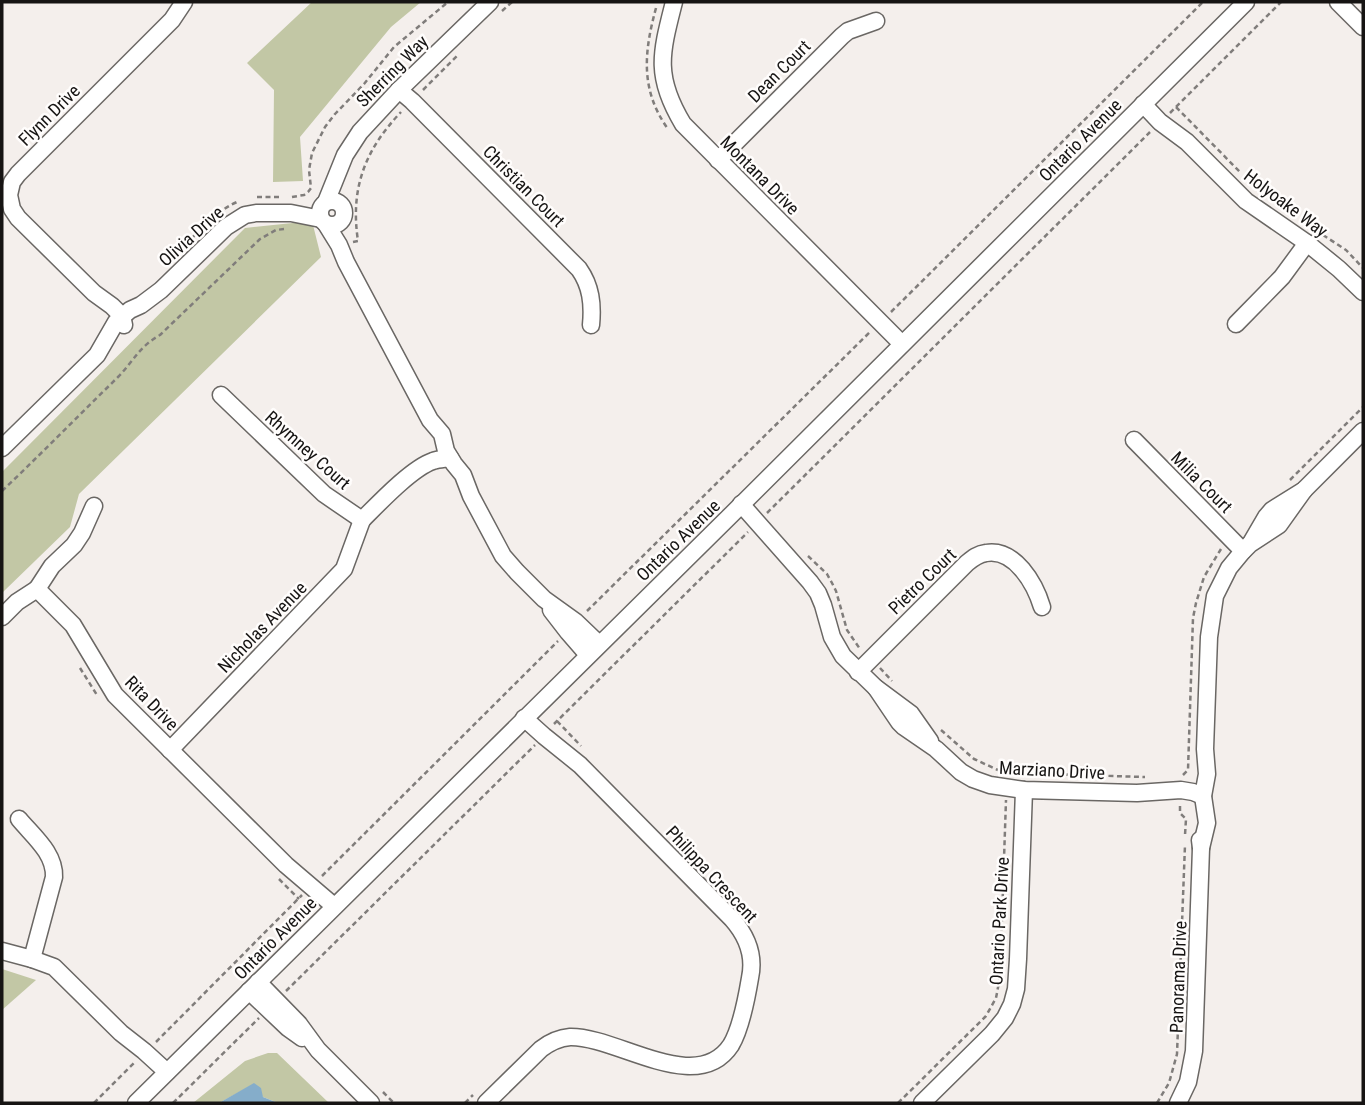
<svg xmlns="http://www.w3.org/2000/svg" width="1365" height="1105" font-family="'Roboto Condensed',sans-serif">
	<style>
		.green { fill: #c2c7a5 }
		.water { fill: #85adca }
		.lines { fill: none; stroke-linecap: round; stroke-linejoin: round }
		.minor-casing { stroke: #6a6764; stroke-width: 19 }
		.path { stroke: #807d7b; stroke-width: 2.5; stroke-dasharray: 5 3.5; stroke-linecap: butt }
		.minor { stroke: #fff; stroke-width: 16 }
		.labels { text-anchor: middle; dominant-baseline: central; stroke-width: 5; stroke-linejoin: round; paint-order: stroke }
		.street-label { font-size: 18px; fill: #161413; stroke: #fffdfc }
	</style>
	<rect width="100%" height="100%" fill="#f4efec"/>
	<!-- green -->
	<g class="green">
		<polygon points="312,2 421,2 391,27 300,137 303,181 273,182 274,90 247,63"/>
		<polygon points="312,221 321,257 79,494 70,527 2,593 2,472 245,228"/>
		<polygon points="2,969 36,980 2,1010"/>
		<polygon points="268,1053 277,1053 329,1103 278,1103 263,1097 254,1084 219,1103 193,1103 245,1061"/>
	</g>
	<!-- water -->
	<polygon class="water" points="254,1083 261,1088 263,1097 278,1103 219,1103"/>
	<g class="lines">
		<defs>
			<g id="minor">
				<path d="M 674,2 C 661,53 654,76 683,124 L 902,344"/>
				<polyline points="1338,2 1363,27"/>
				<path d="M 399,90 L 412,101 L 579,269 C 591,286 593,304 591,325"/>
				<polyline points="1143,104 1160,122 1187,142 1246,201 1307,243 1339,269 1363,292"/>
				<polyline points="718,160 842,36 848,31 876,21"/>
				<circle cx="332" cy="213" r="12"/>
				<polyline points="326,202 345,155 360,132 399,90 490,2"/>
				<polyline points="326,224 339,245 346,262 430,420 442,434 446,451 454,464 463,475 471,496 503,556 517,572 544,599 576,622 599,644"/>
				<polyline points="1236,324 1282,277 1307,243"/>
				<polyline points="124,325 122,316 112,306 94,293 18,218 12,209 9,195 12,182 18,174 172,20 184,2"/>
				<path d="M 221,395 L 324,494 L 362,520 C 379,503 412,468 433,461 C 438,459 444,459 450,458"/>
				<polyline points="1134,440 1243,551"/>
				<polyline points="2,448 97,355 116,322 130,310 141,305 161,290 226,227 245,215 256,213 291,213 321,219"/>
				<polyline points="741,504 810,582 818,593 823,605 832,637 843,656 876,688 911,714 930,741"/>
				<polyline points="1252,541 1266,517 1272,510 1304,490 1363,431"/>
				<polyline points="37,589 52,566 74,545 82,533 94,506"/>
				<polyline points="551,610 568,632 588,655"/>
				<polyline points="2,617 17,602 37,589 73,625 115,695 286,865 334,906"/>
				<path d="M 858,672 L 967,563 C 973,558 978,554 986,553 C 1015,548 1035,584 1042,607"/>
				<polyline points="876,688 899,722 904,727 936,749 961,772 973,779 990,785 1024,790 1137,793 1181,790 1193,792 1203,796"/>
				<polyline points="170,750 344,569 362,520"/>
				<path d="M 19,819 C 33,836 55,853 54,877 L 32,959"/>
				<polyline points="1201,848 1207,823 1203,796 1207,774 1205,749 1209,637 1215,596 1229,568 1243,551 1250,544 1279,525 1304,490"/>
				<polyline points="2,951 32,959 54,967 121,1033 144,1051 167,1072"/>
				<polyline points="258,982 299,1024 318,1050 371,1103"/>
				<polyline points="249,991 288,1028 302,1038"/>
				<polyline points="136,1103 732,514 1246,2"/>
				<path d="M 486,1103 L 541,1049 C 550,1042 559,1038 570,1037 C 617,1036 697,1097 731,1045 C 740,1030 747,996 750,978 C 755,955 747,936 732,919 L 580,765 L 544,736 L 524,718"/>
				<polyline points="922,1103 992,1034 1005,1018 1012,1004 1016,989 1018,959 1024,790"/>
				<polyline points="1178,1103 1188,1082 1194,1051 1201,848 1200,840"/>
			</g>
		</defs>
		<!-- minor casing -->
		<use href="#minor" class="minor-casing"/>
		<!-- path -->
		<g class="path">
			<path d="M 656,8 C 644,52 640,90 668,129"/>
			<polyline points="502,11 512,2"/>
			<polyline points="423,90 458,55"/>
			<polyline points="1176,107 1240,172"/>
			<polyline points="1170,113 1281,2"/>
			<polyline points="1249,182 1274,201"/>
			<polyline points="257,197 282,197"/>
			<polyline points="292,197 304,195 308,192 311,188 309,170 312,153 325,127 335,114 364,84 394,47 448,2"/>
			<polyline points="1323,235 1346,250 1363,268"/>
			<path d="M 193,237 C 207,223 219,210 237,202"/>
			<path d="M 353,242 L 358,241 C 350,188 365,150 401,112"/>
			<polyline points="891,312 1203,2"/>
			<polyline points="1290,480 1363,407"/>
			<path d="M 2,491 L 25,469 L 119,376 C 135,359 139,347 160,335 L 260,239 L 276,230 L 284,229"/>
			<polyline points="767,513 1150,132"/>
			<polyline points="808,556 827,574 832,583 836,591 847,630 860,649"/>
			<polyline points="587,611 871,331"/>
			<polyline points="80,668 97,695"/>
			<polyline points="880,668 892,681"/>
			<polyline points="557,721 581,746"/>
			<polyline points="554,724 748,532"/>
			<polyline points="941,730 974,759 998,770"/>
			<polyline points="1015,773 1145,777"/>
			<polyline points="1183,775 1188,770 1193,618 1196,603 1204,577 1221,549"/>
			<polyline points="1180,806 1180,813 1186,819 1185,835"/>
			<polyline points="322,876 558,641"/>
			<polyline points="279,879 299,899"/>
			<polyline points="286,991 535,745"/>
			<polyline points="156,1042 302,895"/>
			<polyline points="383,1092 394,1103"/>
			<polyline points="94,1103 136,1061"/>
			<polyline points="173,1103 259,1018"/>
			<polyline points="465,1103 473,1095"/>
			<polyline points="898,1103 986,1016 996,998 1000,977 1006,800"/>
			<polyline points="1157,1103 1169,1083 1177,1054 1185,845"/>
		</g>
		<!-- minor -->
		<use href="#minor" class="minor"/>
	</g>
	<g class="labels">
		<!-- street labels -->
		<g class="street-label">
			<text transform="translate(392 71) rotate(-45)">Sherring Way</text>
			<text transform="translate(779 71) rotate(-45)">Dean Court</text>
			<text transform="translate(49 115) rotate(-45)">Flynn Drive</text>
			<text transform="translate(1080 140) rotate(-45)">Ontario Avenue</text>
			<text transform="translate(760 175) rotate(45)">Montana Drive</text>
			<text transform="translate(524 186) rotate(45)">Christian Court</text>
			<text transform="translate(1286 203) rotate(37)">Holyoake Way</text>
			<text transform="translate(191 236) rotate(-42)">Olivia Drive</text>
			<text transform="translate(308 450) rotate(42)">Rhymney Court</text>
			<text transform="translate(1202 482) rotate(45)">Milia Court</text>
			<text transform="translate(678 540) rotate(-44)">Ontario Avenue</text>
			<text transform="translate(922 581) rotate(-44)">Pietro Court</text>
			<text transform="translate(262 627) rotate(-46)">Nicholas Avenue</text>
			<text transform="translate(152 703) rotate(46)">Rita Drive</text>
			<text transform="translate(1052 770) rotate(3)">Marziano Drive</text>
			<text transform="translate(712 874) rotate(47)">Philippa Crescent</text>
			<text transform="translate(999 921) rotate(-87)">Ontario Park Drive</text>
			<text transform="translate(275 938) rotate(-45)">Ontario Avenue</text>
			<text transform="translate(1178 977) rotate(-88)">Panorama Drive</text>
		</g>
	</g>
	<!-- border -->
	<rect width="1365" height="1105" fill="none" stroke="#161413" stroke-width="7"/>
</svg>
